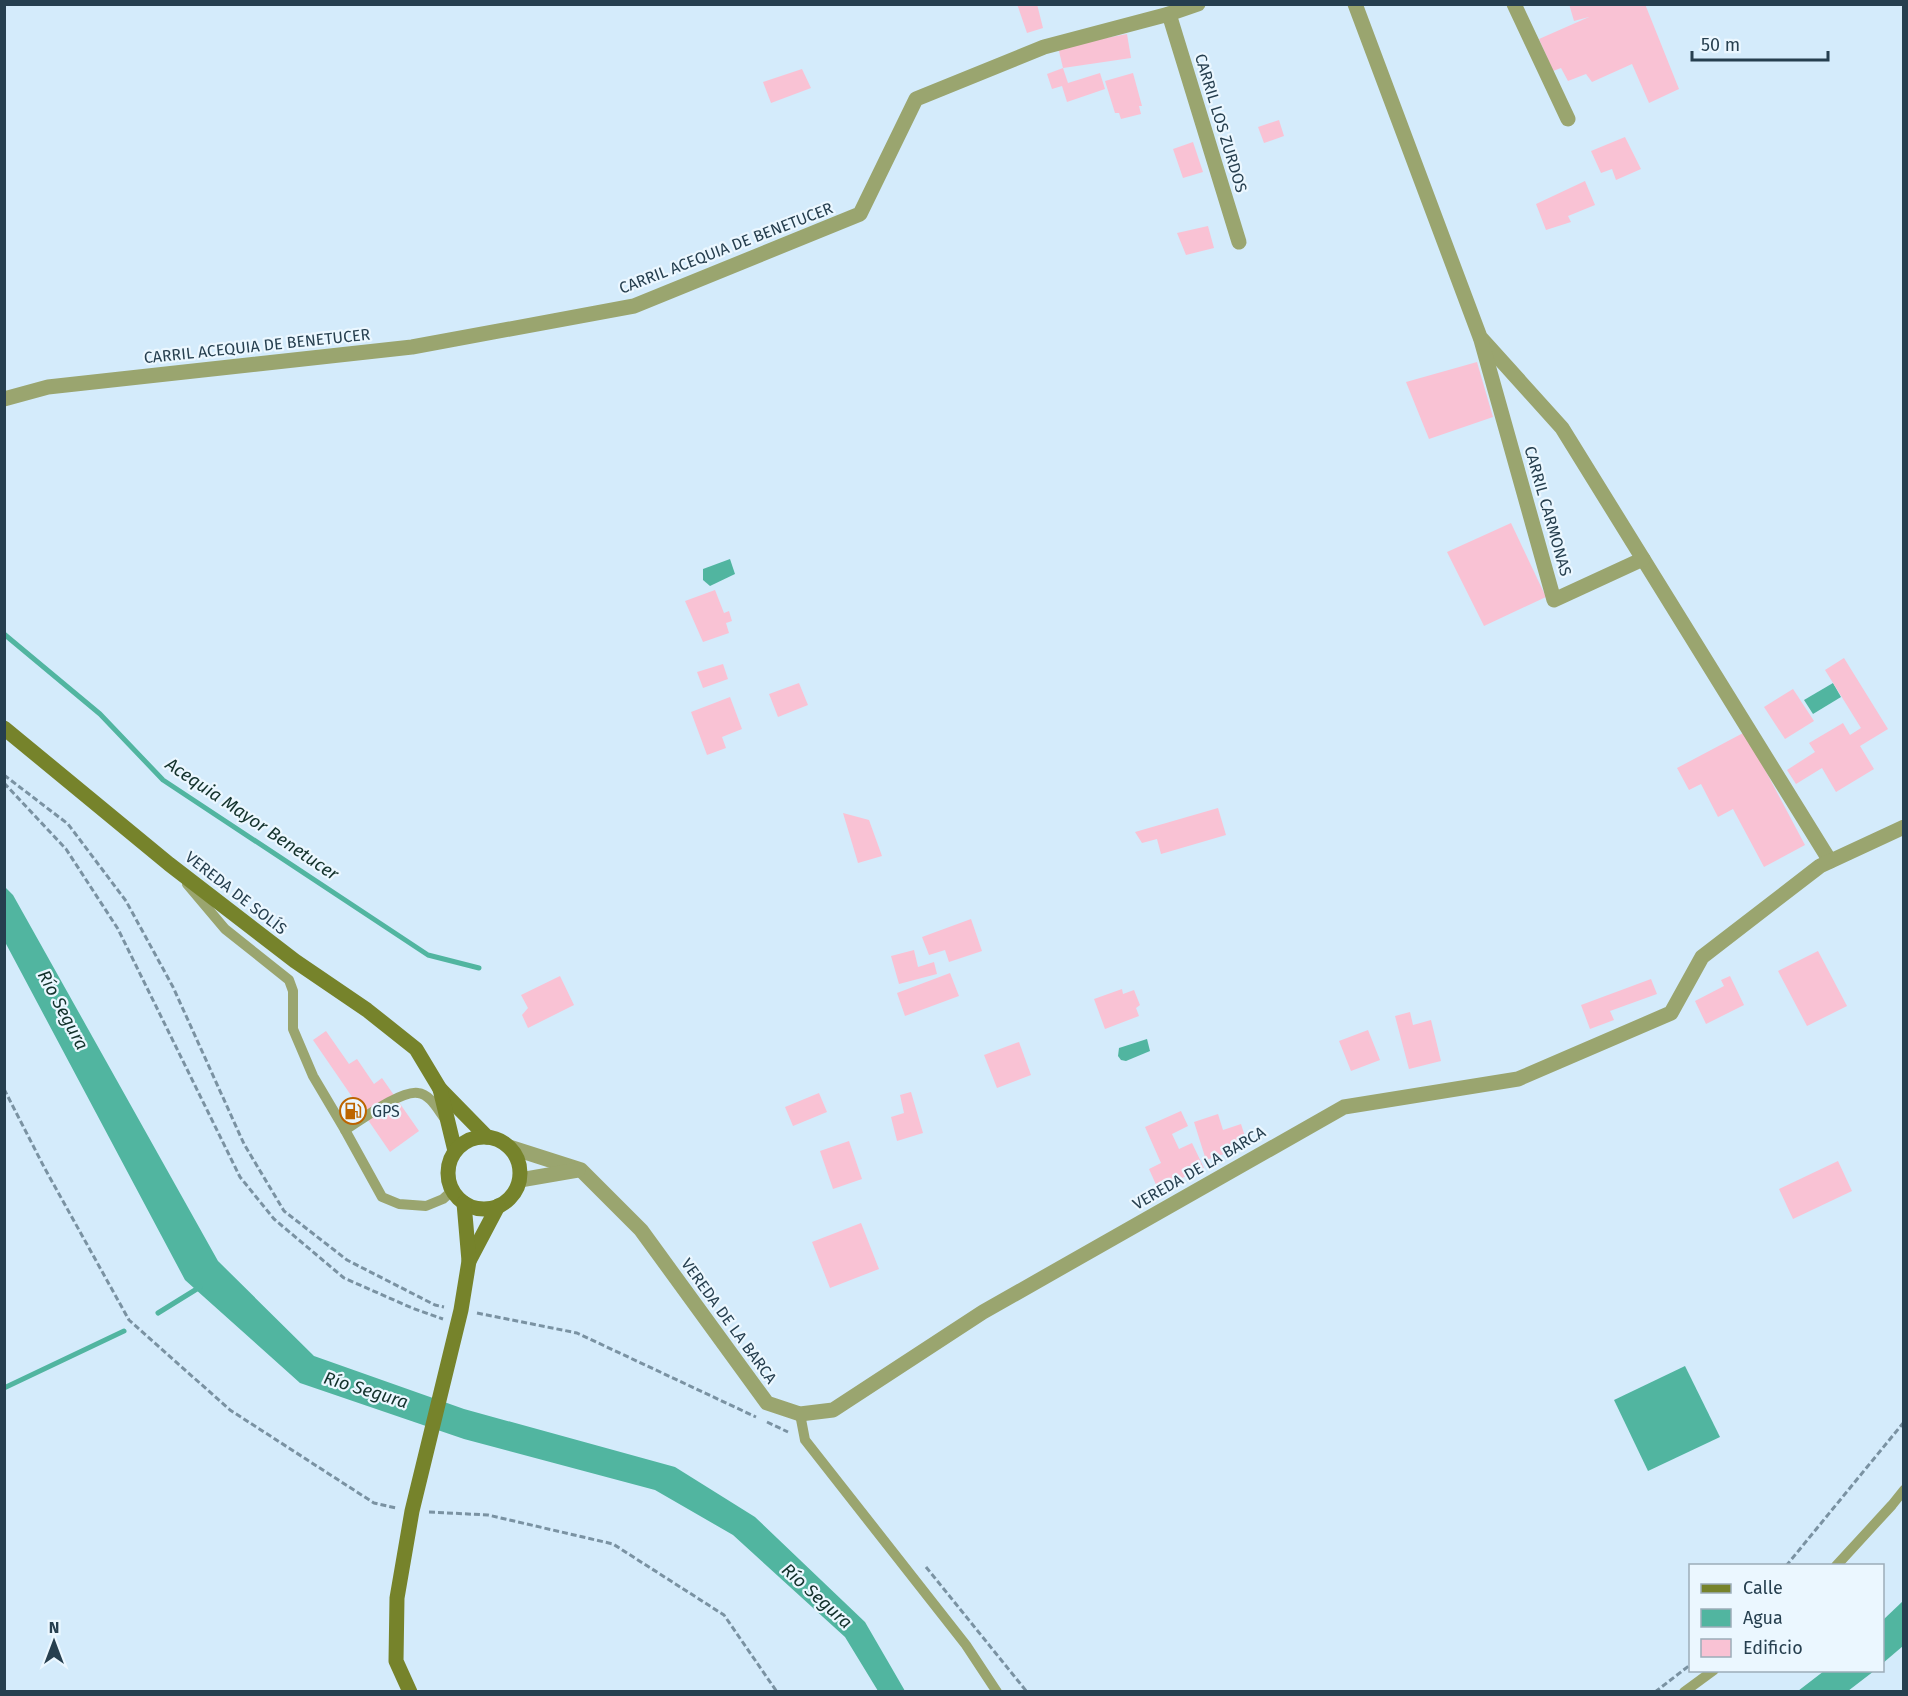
<svg xmlns="http://www.w3.org/2000/svg" width="1908" height="1696" font-family="'Fira Sans',sans-serif">
	<style>
		.water { fill: #51b5a0 }
		.lines { fill: none; stroke-linecap: round; stroke-linejoin: round }
		.stream { stroke: #51b5a0; stroke-width: 5 }
		.building { fill: #f9c2d4 }
		.path { stroke: #7a92a2; stroke-width: 3; stroke-dasharray: 6 3; stroke-linecap: butt }
		.lane { stroke: #9aa56f; stroke-width: 10 }
		.street { stroke: #9aa56f; stroke-width: 15 }
		.secondary { stroke: #76832b; stroke-width: 15 }
		.labels { text-anchor: middle; dominant-baseline: central; stroke-width: 4.5; stroke-linejoin: round; paint-order: stroke }
		.street-label { font-size: 16px; fill: #263f4f; stroke: #ebf7ff }
		.poi-label { font-size: 16px; fill: #263f4f; stroke: #ebf7ff; text-anchor: start }
		.water-label { font-size: 18px; font-style: italic; fill: #13322c; stroke: #ebf7ff }
	</style>
	<rect width="100%" height="100%" fill="#d4ebfb"/>
	<!-- water -->
	<g class="water">
		<polygon points="730,559 735,574 710,586 703,580 703,569"/>
		<polygon points="1833,683 1841,697 1813,714 1804,700"/>
		<polygon points="4,886 13,895 218,1261 314,1356 464,1409 675,1467 755,1517 865,1622 905,1691 878,1691 845,1637 733,1535 655,1490 464,1439 300,1383 185,1280 5,942"/>
		<polygon points="1147,1039 1150,1051 1126,1061 1121,1060 1118,1056 1119,1048"/>
		<polygon points="1685,1366 1720,1437 1648,1471 1614,1400"/>
		<polygon points="1903,1601 1903,1646 1883,1663 1883,1620"/>
		<polygon points="1824,1671 1824,1670 1874,1671 1848,1691 1798,1691"/>
	</g>
	<g class="lines">
		<!-- stream -->
		<g class="stream">
			<polyline points="4,634 100,714 163,780 428,955 479,968"/>
			<polyline points="158,1313 200,1287"/>
			<polyline points="4,1388 124,1331"/>
		</g>
	</g>
	<!-- building -->
	<g class="building">
		<polygon points="1017,4 1037,4 1043,28 1027,33"/>
		<polygon points="1569,4 1645,4 1679,89 1649,103 1632,64 1592,82 1586,74 1568,81 1561,68 1553,71 1539,39 1589,17 1574,21"/>
		<polygon points="1127,34 1131,58 1063,68 1058,47"/>
		<polygon points="1063,68 1068,83 1100,73 1105,89 1067,102 1062,86 1052,89 1047,74"/>
		<polygon points="802,69 811,88 771,103 763,82"/>
		<polygon points="1133,73 1142,106 1139,106 1141,114 1121,119 1119,113 1115,113 1105,81"/>
		<polygon points="1279,120 1284,136 1264,143 1258,127"/>
		<polygon points="1625,137 1641,169 1616,180 1612,169 1601,173 1591,151"/>
		<polygon points="1193,142 1203,172 1183,178 1173,149"/>
		<polygon points="1585,181 1595,205 1568,216 1571,222 1546,230 1536,204"/>
		<polygon points="1208,226 1214,248 1186,255 1177,233"/>
		<polygon points="1477,362 1493,417 1429,439 1406,382"/>
		<polygon points="1511,523 1546,597 1484,626 1447,552"/>
		<polygon points="715,590 724,613 729,611 732,621 726,623 729,633 703,642 685,601"/>
		<polygon points="1844,658 1888,729 1860,746 1874,769 1836,792 1822,768 1796,784 1787,770 1815,752 1809,743 1843,723 1850,735 1861,728 1825,670"/>
		<polygon points="723,664 728,679 703,688 697,672"/>
		<polygon points="799,683 808,705 778,717 769,694"/>
		<polygon points="1793,689 1814,721 1785,739 1764,707"/>
		<polygon points="730,697 742,729 722,737 726,748 707,755 691,712"/>
		<polygon points="1745,732 1805,845 1764,867 1733,809 1718,817 1701,784 1689,790 1677,768"/>
		<polygon points="1218,808 1226,835 1161,854 1157,839 1142,843 1135,832"/>
		<polygon points="843,813 869,820 882,856 858,863"/>
		<polygon points="971,919 982,951 949,962 945,950 929,955 922,937"/>
		<polygon points="914,950 918,967 934,962 937,974 899,984 891,956"/>
		<polygon points="1818,951 1847,1006 1807,1026 1778,971"/>
		<polygon points="950,973 959,996 905,1016 897,993"/>
		<polygon points="560,976 574,1005 528,1028 522,1015 528,1008 521,995"/>
		<polygon points="1730,976 1744,1005 1706,1024 1695,1001 1724,986 1721,980"/>
		<polygon points="1651,979 1657,994 1610,1011 1614,1020 1590,1029 1581,1005"/>
		<polygon points="1122,989 1123,994 1134,990 1140,1005 1136,1008 1139,1016 1105,1029 1094,999"/>
		<polygon points="1410,1012 1413,1025 1431,1020 1441,1061 1409,1069 1395,1016"/>
		<polygon points="1368,1030 1380,1060 1351,1071 1339,1041"/>
		<polygon points="326,1031 349,1064 357,1059 374,1084 382,1078 419,1131 390,1152 313,1040"/>
		<polygon points="1019,1042 1031,1075 997,1088 984,1055"/>
		<polygon points="911,1092 923,1133 897,1141 891,1117 904,1113 900,1095"/>
		<polygon points="819,1093 827,1112 793,1126 785,1107"/>
		<polygon points="1181,1111 1188,1126 1172,1134 1179,1149 1192,1143 1204,1168 1158,1189 1149,1169 1161,1163 1145,1127"/>
		<polygon points="1218,1114 1223,1130 1241,1124 1248,1146 1206,1160 1194,1122"/>
		<polygon points="849,1141 862,1179 833,1189 820,1151"/>
		<polygon points="1838,1161 1852,1191 1793,1219 1779,1189"/>
		<polygon points="861,1223 879,1269 830,1288 812,1242"/>
	</g>
	<g class="lines">
		<!-- path -->
		<g class="path">
			<polyline points="4,775 68,824 126,901 173,987 244,1144 284,1211 347,1260 435,1305 444,1307"/>
			<polyline points="4,783 66,849 118,929 240,1177 274,1219 344,1278 412,1308 443,1319"/>
			<polyline points="4,1089 44,1167 129,1320 230,1410 374,1503 396,1508"/>
			<polyline points="477,1313 577,1333 756,1417"/>
			<polyline points="767,1422 788,1432"/>
			<polyline points="429,1512 488,1515 613,1544 724,1615 777,1692"/>
			<polyline points="1786,1566 1904,1422"/>
			<polyline points="926,1567 1027,1692"/>
			<polyline points="1655,1692 1690,1665"/>
		</g>
		<!-- lane -->
		<g class="lane">
			<path d="M 187,884 L 225,929 L 289,980 L 293,991 L 293,1029 L 313,1076 L 345,1130 C 361,1120 401,1090 418,1093 C 430,1094 438,1110 445,1119"/>
			<polyline points="345,1130 382,1197 399,1204 426,1206 443,1199 452,1191"/>
			<polyline points="800,1414 805,1440 966,1645 997,1692"/>
			<polyline points="1836,1566 1892,1505 1904,1490"/>
			<polyline points="1684,1692 1714,1670"/>
		</g>
		<!-- street -->
		<g class="street">
			<polyline points="1355,4 1480,337 1562,428 1830,861"/>
			<polyline points="1514,4 1568,119"/>
			<polyline points="1169,14 1239,242"/>
			<polyline points="1481,340 1554,600 1643,559"/>
			<polyline points="4,399 48,387 412,347 634,306 860,214 916,99 1044,47 1169,14 1198,4"/>
			<polyline points="509,1147 581,1170 641,1230 767,1403 800,1414 833,1410 983,1312 1344,1107 1518,1079 1671,1013 1702,957 1820,866 1904,827"/>
			<polyline points="520,1180 578,1170"/>
		</g>
		<!-- secondary -->
		<g class="secondary">
			<polyline points="4,728 169,864 295,961 367,1010 416,1049 440,1089 487,1137"/>
			<polyline points="440,1089 455,1151"/>
			<circle cx="484" cy="1173" r="36"/>
			<polyline points="469,1261 498,1206"/>
			<polyline points="410,1692 396,1661 397,1598 412,1511 461,1310 469,1261 464,1203"/>
		</g>
	</g>
	<!-- icons -->
	<defs>
		<symbol id="fuel-ring" viewBox="-11 -11 22 22"><circle r="9.5" fill="#ebf7ff" stroke="#bd6500" stroke-width="1.5"/><path d="M-5.5-6h7V0h2V4h1.3V-2.5L3-4.5l.8-.8L6-3V5H2.5V1h-1V6h-7ZM-4.2-4.7v3.2H.2V-4.7Z" fill="#bd6500"/></symbol>
	</defs>
	<g fill-rule="evenodd">
		<use href="#fuel-ring" x="338" y="1096" width="30" height="30"/>
	</g>
	<g class="labels">
		<!-- street labels -->
		<g class="street-label">
			<text transform="translate(1221 123) rotate(73)">CARRIL LOS ZURDOS</text>
			<text transform="translate(726 248) rotate(-21)">CARRIL ACEQUIA DE BENETUCER</text>
			<text transform="translate(257 346) rotate(-6)">CARRIL ACEQUIA DE BENETUCER</text>
			<text transform="translate(1548 511) rotate(74)">CARRIL CARMONAS</text>
			<text transform="translate(236 893) rotate(38)">VEREDA DE SOLÍS</text>
			<text transform="translate(1199 1168) rotate(-30)">VEREDA DE LA BARCA</text>
			<text transform="translate(729 1321) rotate(54)">VEREDA DE LA BARCA</text>
		</g>
		<!-- poi labels -->
		<g class="poi-label">
			<text x="372" y="1111">GPS</text>
		</g>
		<!-- water labels -->
		<g class="water-label">
			<text transform="translate(252 819) rotate(34)">Acequia Mayor Benetucer</text>
			<text transform="translate(63 1010) rotate(62)">Río Segura</text>
			<text transform="translate(366 1390) rotate(17)">Río Segura</text>
			<text transform="translate(817 1596) rotate(42)">Río Segura</text>
		</g>
	</g>
	<!-- border -->
	<rect width="1908" height="1696" fill="none" stroke="#263f4f" stroke-width="12"/>
	<!-- legend -->
	<rect x="1689" y="1564" width="195" height="108" fill="#ebf7ff" stroke="#9cadb9" stroke-width="1.5"/>
	<rect x="1701" y="1584" width="30" height="9" fill="#76832b" stroke="#9cadb9" stroke-width="1.5"/>
	<text x="1743" y="1594" font-size="18" fill="#263f4f">Calle</text>
	<rect x="1701" y="1609" width="30" height="18" fill="#51b5a0" stroke="#9cadb9" stroke-width="1.5"/>
	<text x="1743" y="1624" font-size="18" fill="#263f4f">Agua</text>
	<rect x="1701" y="1639" width="30" height="18" fill="#f9c2d4" stroke="#9cadb9" stroke-width="1.5"/>
	<text x="1743" y="1654" font-size="18" fill="#263f4f">Edificio</text>
	<!-- north arrow -->
	<g transform="translate(54 1642)" stroke="#ebf7ff" stroke-width="4.5" paint-order="stroke">
	<path d="M0-4.5L10 22L0 15L-10 22Z" fill="#263f4f"/>
	<text y="-9" font-size="16" font-weight="bold" text-anchor="middle" fill="#263f4f">N</text>
	</g>
	<!-- scale -->
	<path d="M1692 51v9h136v-9" fill="none" stroke="#263f4f" stroke-width="3"/>
	<text x="1701" y="51" font-size="18" fill="#263f4f" stroke="#ebf7ff" stroke-width="4.5" paint-order="stroke">50 m</text>
</svg>
